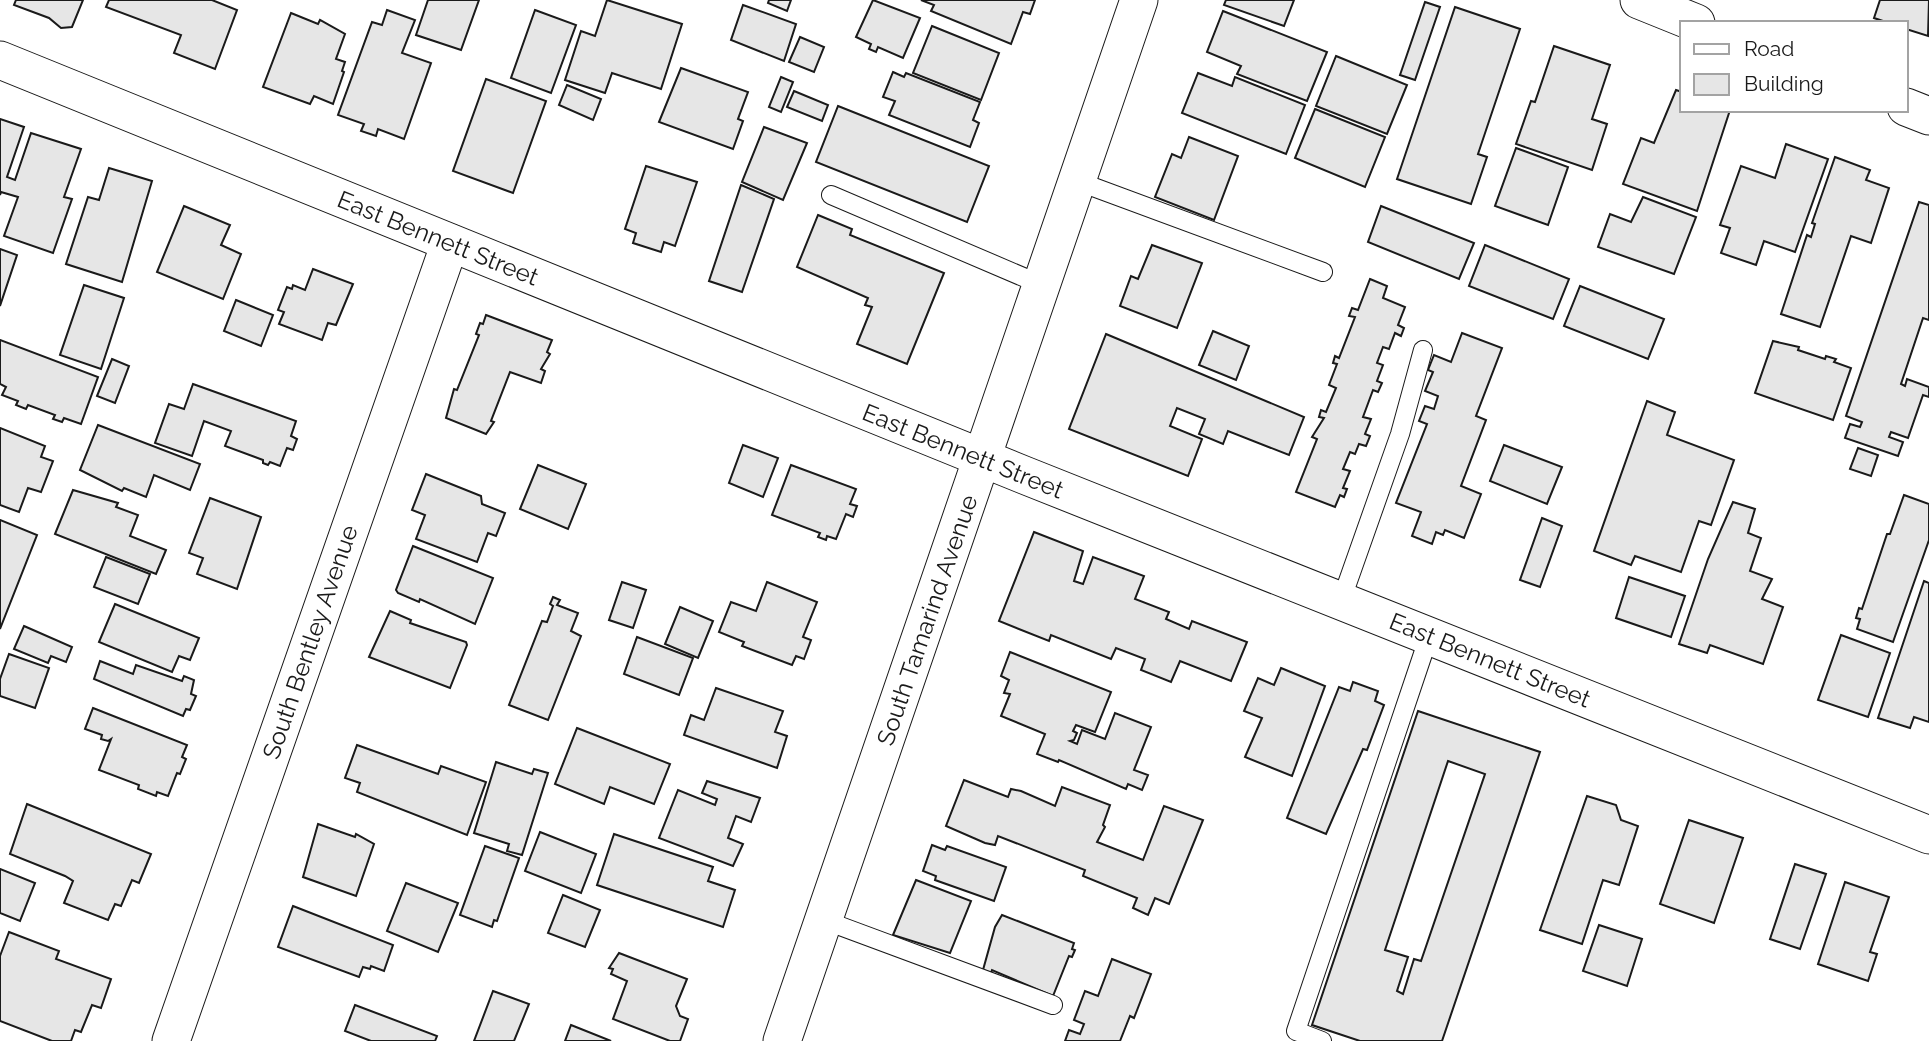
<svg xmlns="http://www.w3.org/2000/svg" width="1929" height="1041" font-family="Raleway,sans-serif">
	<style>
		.building { fill: #e6e6e6; stroke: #1a1a1a; stroke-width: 2; fill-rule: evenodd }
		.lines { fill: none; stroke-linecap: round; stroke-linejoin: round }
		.service-casing { stroke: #1a1a1a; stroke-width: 20 }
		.minor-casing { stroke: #1a1a1a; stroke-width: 39 }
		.service { stroke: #fff; stroke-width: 18 }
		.minor { stroke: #fff; stroke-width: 37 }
		.labels { text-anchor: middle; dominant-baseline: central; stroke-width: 5; stroke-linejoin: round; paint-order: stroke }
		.street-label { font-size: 24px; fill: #1a1a1a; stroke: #fff }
	</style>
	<rect width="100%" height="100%" fill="#fff"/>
	<!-- building -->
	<g class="building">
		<polygon points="16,0 83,0 72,27 61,28 49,18 14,5"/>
		<polygon points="109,0 212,0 237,10 215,69 174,53 181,35 106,7"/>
		<polygon points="428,0 479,0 461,50 416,35"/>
		<polygon points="607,0 682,24 661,89 612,73 605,93 565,80 581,31 595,36"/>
		<polygon points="769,0 791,0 787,11 768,3"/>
		<polygon points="873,0 920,18 903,58 878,47 876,52 869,49 871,44 856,37"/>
		<polygon points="921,0 1035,0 1030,14 1023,12 1011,44 931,11 934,5"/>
		<polygon points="1226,0 1294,0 1284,26 1224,5"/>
		<polygon points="1880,0 1929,0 1928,36 1906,29 1906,23 1889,23 1874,18"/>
		<polygon points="1425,2 1440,7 1415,80 1400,75"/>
		<polygon points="743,5 796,24 784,61 731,40"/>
		<polygon points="1455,7 1520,29 1478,154 1487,157 1471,204 1397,179"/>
		<polygon points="387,10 415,20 402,53 431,63 404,139 378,129 376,136 361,131 364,124 338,115 372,22 382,25"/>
		<polygon points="535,10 576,25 551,93 511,78"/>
		<polygon points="1223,11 1327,52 1307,101 1237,74 1241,66 1207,52"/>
		<polygon points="291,13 318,24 320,20 345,34 336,59 345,62 342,71 344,72 333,104 314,96 310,104 263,87"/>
		<polygon points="932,26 999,53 981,100 913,73"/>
		<polygon points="800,37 824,47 814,72 789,62"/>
		<polygon points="1554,46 1610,65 1592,119 1607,124 1592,170 1516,144 1531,101 1535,102"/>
		<polygon points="1336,56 1407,85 1387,134 1316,106"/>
		<polygon points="681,68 748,92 738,119 743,121 733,149 659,122"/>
		<polygon points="893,72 904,77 906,73 980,102 973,120 979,123 970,147 889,115 895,101 883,97"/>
		<polygon points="1198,73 1232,86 1235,77 1305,105 1286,154 1182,113"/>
		<polygon points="781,77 793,82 781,112 769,107"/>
		<polygon points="486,79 546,101 513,193 453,171"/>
		<polygon points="567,85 601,99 593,120 559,105"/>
		<polygon points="1676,90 1682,92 1682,110 1730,110 1697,211 1623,184 1641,138 1654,143"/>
		<polygon points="794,91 828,105 822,121 787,107"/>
		<polygon points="838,106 989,166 967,222 816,162"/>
		<polygon points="1315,109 1385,137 1365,187 1295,158"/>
		<polygon points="0,119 24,127 7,177 15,180 31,133 81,149 64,197 72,199 53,253 4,236 18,197 1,192 0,195"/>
		<polygon points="764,127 807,143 783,200 742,182"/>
		<polygon points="1189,137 1238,156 1214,220 1155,197 1172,154 1181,158"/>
		<polygon points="1786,144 1828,159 1795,252 1764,241 1756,265 1721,253 1730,228 1720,225 1741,166 1775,178"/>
		<polygon points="1516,148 1568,167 1548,225 1495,206"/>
		<polygon points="1835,157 1870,170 1866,180 1889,188 1871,243 1851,236 1820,327 1781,314 1807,235 1811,237 1815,224 1812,223"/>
		<polygon points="646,166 697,182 675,246 664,242 661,252 633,243 636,233 625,229"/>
		<polygon points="109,168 152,181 122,282 66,264 88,197 99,200"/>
		<polygon points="741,185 774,199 742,292 709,281"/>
		<polygon points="1643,197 1696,217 1674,274 1598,247 1610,214 1631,222"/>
		<polygon points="1919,202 1929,205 1929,320 1923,318 1901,384 1905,386 1907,379 1929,387 1929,397 1923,395 1908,438 1891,432 1889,437 1903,442 1898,456 1845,438 1850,424 1860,427 1862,422 1846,416"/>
		<polygon points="184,206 230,225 221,245 241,254 223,299 157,272"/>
		<polygon points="1381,206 1474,243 1459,279 1368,242"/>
		<polygon points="818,215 852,229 850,235 944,273 907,364 857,344 872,307 865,305 868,298 797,267"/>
		<polygon points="1152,245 1202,263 1177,328 1120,306 1131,276 1138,279"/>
		<polygon points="1485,245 1569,279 1553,319 1469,286"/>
		<polygon points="0,249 17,255 0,306"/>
		<polygon points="313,269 353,284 336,325 328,323 322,340 279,324 284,312 278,310 287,287 292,289 293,285 305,290"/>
		<polygon points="1370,279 1387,286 1383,298 1405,307 1398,325 1404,328 1401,336 1395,333 1389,349 1383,347 1377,363 1383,365 1377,381 1382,383 1378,392 1373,390 1363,417 1371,419 1365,434 1370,436 1366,446 1359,444 1355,454 1350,452 1343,469 1350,471 1343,488 1347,489 1344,497 1340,495 1335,507 1296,492 1317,439 1312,437 1324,418 1319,417 1321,410 1326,412 1336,388 1329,385 1337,364 1333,363 1335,356 1339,358 1355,317 1349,316 1352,308 1358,310"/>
		<polygon points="84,285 124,298 101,369 60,355"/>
		<polygon points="1580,286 1664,319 1648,359 1564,326"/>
		<polygon points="236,300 273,315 261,346 224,331"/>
		<polygon points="486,315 552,340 547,352 550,354 541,369 545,371 541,383 510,372 491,421 494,422 486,434 446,418 454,389 457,390 479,335 476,334 480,323 483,324"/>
		<polygon points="1213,331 1249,346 1236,380 1199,365"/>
		<polygon points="1462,333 1502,348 1476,416 1486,420 1461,486 1481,494 1464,538 1445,530 1443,535 1436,532 1432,544 1412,536 1421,512 1396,503 1427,424 1419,421 1425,406 1434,409 1438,396 1425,391 1433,372 1428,370 1434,355 1451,362"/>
		<polygon points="1106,334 1304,417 1289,455 1228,431 1223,444 1199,434 1205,419 1177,408 1170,426 1202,439 1188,476 1069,429"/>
		<polygon points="0,340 98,377 81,424 64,418 62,422 53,419 55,415 28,405 26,409 16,405 18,401 2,395 6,387 0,384"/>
		<polygon points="1773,341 1799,347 1798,350 1825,359 1826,356 1836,359 1834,362 1851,368 1833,420 1755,393"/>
		<polygon points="112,359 129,366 115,403 97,396"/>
		<polygon points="193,384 296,421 291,436 297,439 293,450 287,448 280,466 270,462 268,465 263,463 263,460 225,446 231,431 204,421 192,456 155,443 169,404 184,409"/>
		<polygon points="1647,401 1675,412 1667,435 1734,460 1711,525 1699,521 1681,572 1635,556 1631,565 1594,551"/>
		<polygon points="98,425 200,464 190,490 154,475 146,497 124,488 122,491 80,470"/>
		<polygon points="0,428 45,446 41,457 53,461 41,492 28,488 19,512 0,505"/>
		<polygon points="743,445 778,458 763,497 729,483"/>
		<polygon points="1504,445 1562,467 1547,504 1490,481"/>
		<polygon points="1858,448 1878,455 1871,476 1850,469"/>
		<polygon points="538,465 586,484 568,529 520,509"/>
		<polygon points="791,465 856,489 850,504 857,506 853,517 846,514 836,539 827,536 826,540 818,537 820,533 772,515"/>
		<polygon points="426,474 481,496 482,504 505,513 496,536 488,533 477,562 416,539 425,515 412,510"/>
		<polygon points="73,490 118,503 116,507 138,515 130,536 166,550 156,574 55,534"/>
		<polygon points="1904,495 1929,504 1929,540 1893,642 1857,629 1860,619 1856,618 1859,608 1862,609 1887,534 1890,534"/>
		<polygon points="210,498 261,517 237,589 197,574 203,558 189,553"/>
		<polygon points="1733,502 1755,509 1748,533 1761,538 1750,571 1772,579 1762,599 1783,607 1763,664 1710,645 1707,653 1679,644 1708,559"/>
		<polygon points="1542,518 1562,526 1540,587 1520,580"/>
		<polygon points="0,520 37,535 0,629"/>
		<polygon points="1034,532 1083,551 1074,581 1083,584 1093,557 1144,576 1135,599 1169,612 1166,619 1189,629 1192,621 1247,642 1231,681 1180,661 1171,682 1141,670 1145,659 1116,648 1111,659 1051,635 1049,641 999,621"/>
		<polygon points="413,546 493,578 475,624 420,599 419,602 398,593 396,590"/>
		<polygon points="106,557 150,574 138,604 94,587"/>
		<polygon points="1629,577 1685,596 1671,637 1616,618"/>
		<polygon points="1924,581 1929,583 1929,722 1914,717 1910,728 1878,718"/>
		<polygon points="622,582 646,590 633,628 609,620"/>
		<polygon points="767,582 817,602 803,637 811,640 804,659 796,656 792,665 742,646 744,642 719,632 731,602 756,611"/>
		<polygon points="553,597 560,600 557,605 578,613 571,631 581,636 548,720 509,705 542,621 547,622 553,606 550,604"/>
		<polygon points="115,604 199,638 190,660 179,656 172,672 99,642"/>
		<polygon points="680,607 713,621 698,658 665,644"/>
		<polygon points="390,611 411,620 410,623 466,642 467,645 450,688 369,657"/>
		<polygon points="24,626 72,647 66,662 51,656 48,663 14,649"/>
		<polygon points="1841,635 1890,653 1868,717 1818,700"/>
		<polygon points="637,637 693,658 679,695 624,674"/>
		<polygon points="1010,652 1111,692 1095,732 1076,725 1073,731 1077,733 1074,740 1070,741 1077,744 1082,730 1105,739 1115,713 1151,727 1134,770 1148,775 1142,790 1128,784 1126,789 1059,760 1058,762 1037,754 1045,734 1001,716 1010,694 1004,693 1009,680 1001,676"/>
		<polygon points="9,654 49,668 35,708 0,696 0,679"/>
		<polygon points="100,661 133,674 136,665 182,681 184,676 194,680 191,694 196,696 190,710 186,709 183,716 94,679"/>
		<polygon points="1281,668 1325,686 1292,776 1245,757 1262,718 1244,711 1258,678 1274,685"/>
		<polygon points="1353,682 1378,691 1375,701 1384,705 1367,750 1363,749 1326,834 1287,818 1339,687 1350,691"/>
		<polygon points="716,688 783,711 775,732 787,736 777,768 684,735 691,715 704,720"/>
		<polygon points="93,708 187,745 182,757 186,759 180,774 177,773 168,796 157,792 156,796 138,789 139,785 99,770 111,739 108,741 101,739 102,735 85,729"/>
		<path d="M 1418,711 L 1540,752 L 1442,1041 L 1360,1041 L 1312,1025 ZM 1448,761 L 1485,774 L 1421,961 L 1414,959 L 1403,994 L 1397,991 L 1408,957 L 1385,950 Z"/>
		<polygon points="577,728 670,764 654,804 610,787 604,804 555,784"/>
		<polygon points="357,745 438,774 441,766 486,782 467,835 357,792 360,783 345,778"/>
		<polygon points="496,762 532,774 534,769 548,773 522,855 507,851 509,844 474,833"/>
		<polygon points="964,780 1008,797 1011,789 1021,791 1055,806 1062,787 1110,805 1103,825 1105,827 1097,842 1143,860 1164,806 1203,820 1169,904 1155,898 1148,915 1133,908 1137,898 1083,876 1085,870 998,836 995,845 985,843 946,826"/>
		<polygon points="707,781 760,798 751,822 736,816 728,838 743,844 733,866 659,838 678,790 715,805 717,799 702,793"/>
		<polygon points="1587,796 1616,805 1621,820 1638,826 1619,885 1603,880 1582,944 1540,930"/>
		<polygon points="27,804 151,854 139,883 132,880 121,906 115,904 108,920 64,903 73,881 65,876 10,854"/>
		<polygon points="1689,820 1743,838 1714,923 1660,904"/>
		<polygon points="318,824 355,837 356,834 374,844 356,896 303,877"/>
		<polygon points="540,832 596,854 581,893 525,871"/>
		<polygon points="614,834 713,867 708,881 735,890 723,927 597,885"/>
		<polygon points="932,845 945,850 947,846 1006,867 994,901 935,880 936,876 923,871"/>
		<polygon points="485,846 519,858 497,921 494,920 492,927 460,915"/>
		<polygon points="1795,864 1826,874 1800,949 1770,939"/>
		<polygon points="0,869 35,883 20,921 0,913"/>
		<polygon points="916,880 971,901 950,953 893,935"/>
		<polygon points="1845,882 1889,897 1870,952 1877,954 1868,981 1818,964"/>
		<polygon points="406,883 458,903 438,952 387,931"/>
		<polygon points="563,895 600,910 585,947 548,933"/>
		<polygon points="293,906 393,945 384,971 371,966 370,969 363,967 359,977 278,947"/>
		<polygon points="1002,915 1074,943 1072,949 1075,950 1072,957 1069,956 1053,996 992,970 991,973 983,970 995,927"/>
		<polygon points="1599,925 1642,939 1627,986 1583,971"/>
		<polygon points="9,932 59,951 56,959 111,979 101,1008 92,1005 81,1032 75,1030 71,1041 52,1041 0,1021 0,956"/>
		<polygon points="619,953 687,979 676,1006 680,1016 688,1019 680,1041 670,1041 613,1019 627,981 611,974 613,969 609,968"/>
		<polygon points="1112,959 1151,974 1134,1018 1130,1016 1120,1041 1065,1041 1069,1030 1080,1034 1084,1024 1074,1020 1085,991 1098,996"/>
		<polygon points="493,991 529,1004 514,1041 474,1041"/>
		<polygon points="355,1005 437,1036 435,1041 371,1041 345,1031"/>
		<polygon points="571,1025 611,1041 565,1041"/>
	</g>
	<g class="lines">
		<defs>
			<g id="service">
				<polyline points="1077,181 1323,272"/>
				<polyline points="831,195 1042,285"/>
				<polyline points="1341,601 1400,434 1423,350"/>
				<polyline points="824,920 1053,1005"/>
				<polyline points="1322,1041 1296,1031 1429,636"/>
			</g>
			<g id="minor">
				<polyline points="1639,0 1696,23"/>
				<polyline points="0,60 1024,475 1929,835"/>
				<polyline points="1906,107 1929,116"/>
				<polyline points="171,1041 450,243"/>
				<polyline points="782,1041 1139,0"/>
			</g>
		</defs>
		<!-- service casing -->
		<use href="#service" class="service-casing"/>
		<!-- minor casing -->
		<use href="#minor" class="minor-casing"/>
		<!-- service -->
		<use href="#service" class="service"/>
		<!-- minor -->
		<use href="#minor" class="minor"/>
	</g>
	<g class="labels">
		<!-- street labels -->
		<g class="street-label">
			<text transform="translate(438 238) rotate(22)">East Bennett Street</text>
			<text transform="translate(963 451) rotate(22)">East Bennett Street</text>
			<text transform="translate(927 620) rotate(-71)">South Tamarind Avenue</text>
			<text transform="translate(310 642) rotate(-71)">South Bentley Avenue</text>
			<text transform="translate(1490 660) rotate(22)">East Bennett Street</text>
		</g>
	</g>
	<!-- legend -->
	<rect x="1680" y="21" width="228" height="91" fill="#ffffff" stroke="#a3a3a3" stroke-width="2"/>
	<rect x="1694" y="44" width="35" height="10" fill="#ffffff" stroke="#a3a3a3" stroke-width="2"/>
	<text x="1744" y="56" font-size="21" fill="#1a1a1a">Road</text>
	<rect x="1694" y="74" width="35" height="21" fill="#e6e6e6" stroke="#a3a3a3" stroke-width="2"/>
	<text x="1744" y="91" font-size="21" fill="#1a1a1a">Building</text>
</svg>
